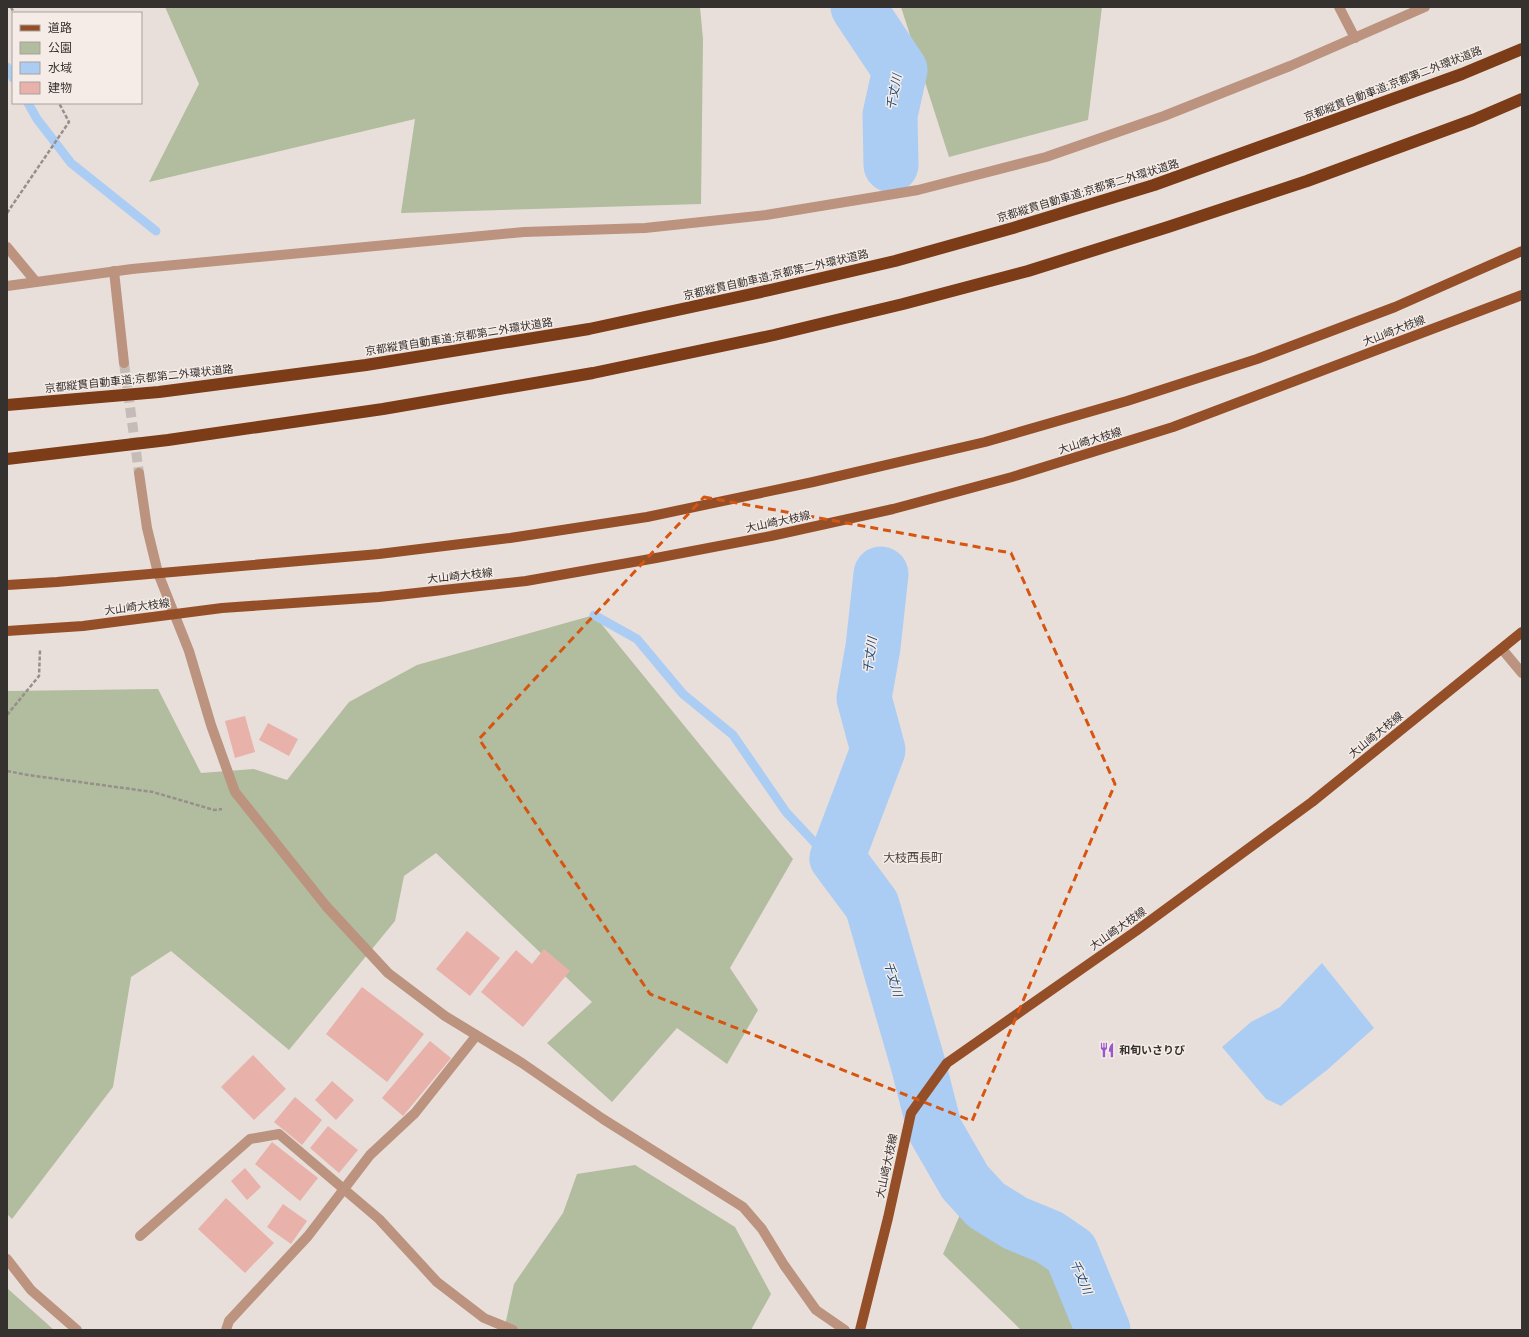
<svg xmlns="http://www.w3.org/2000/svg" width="1529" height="1337" font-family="Figtree,'Noto Sans JP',sans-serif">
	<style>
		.green { fill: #b1bd9e }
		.water { fill: #abcdf4 }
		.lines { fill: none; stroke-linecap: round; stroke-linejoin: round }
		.stream { stroke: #abcdf4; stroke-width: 9 }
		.river { stroke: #abcdf4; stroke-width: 55 }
		.building { fill: #e8b1a9 }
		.minor-tunnel { stroke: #c5bcb8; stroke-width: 10; stroke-dasharray: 10 5; stroke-linecap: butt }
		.path { stroke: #968f8c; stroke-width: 2.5; stroke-dasharray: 4 2; stroke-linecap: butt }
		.minor { stroke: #bb937f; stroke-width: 10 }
		.major { stroke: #944f28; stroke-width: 10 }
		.highway { stroke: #7b3c17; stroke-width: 12 }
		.marked { fill: none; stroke: #d65510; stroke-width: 3; stroke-dasharray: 8 5; stroke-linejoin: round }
		.labels { text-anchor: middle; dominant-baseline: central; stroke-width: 3; stroke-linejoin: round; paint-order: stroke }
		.street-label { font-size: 11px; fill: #35312f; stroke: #f6ece7 }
		.poi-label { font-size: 11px; font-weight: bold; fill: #35312f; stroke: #f6ece7; text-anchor: start }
		.water-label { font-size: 12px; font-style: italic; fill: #184877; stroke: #f6ece7 }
		.neighbourhood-label { font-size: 12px; fill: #4d4541; stroke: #f6ece7 }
	</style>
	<rect width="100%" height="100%" fill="#e9dfda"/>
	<!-- green -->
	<g class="green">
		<polygon points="165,7 700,7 703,39 701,204 401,213 415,119 149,182 199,84"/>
		<polygon points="901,7 1102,7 1088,120 949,157"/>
		<polygon points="594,615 793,859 730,968 758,1010 727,1064 677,1028 612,1102 547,1043 592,1002 436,853 404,876 395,921 289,1050 171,951 131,977 113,1087 12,1219 7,1214 7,691 158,689 201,773 254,769 287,780 349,702 417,665"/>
		<polygon points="635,1165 735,1227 771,1294 751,1330 504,1330 514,1284 563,1213 577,1174"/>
		<polygon points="962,1210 1052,1261 1084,1330 1021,1330 943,1254"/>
		<polygon points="7,1288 54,1330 7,1330"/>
	</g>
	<!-- water -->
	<polygon class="water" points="1322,963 1374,1028 1327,1070 1281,1106 1266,1099 1222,1047 1251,1022 1280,1007"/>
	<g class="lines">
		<!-- stream -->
		<g class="stream">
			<polyline points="7,67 13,78"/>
			<polyline points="28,103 37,119 71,163 156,231"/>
			<polyline points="594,615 637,639 683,694 733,735 786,812 815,843 837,858"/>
		</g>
		<!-- river -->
		<g class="river">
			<polyline points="858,7 900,70 890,115 891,165"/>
			<polyline points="881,574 873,647 864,698 878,750 837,858 872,905 918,1064 935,1130 965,1182 986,1205 1015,1223 1049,1237 1071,1252 1103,1330"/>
		</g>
	</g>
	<!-- building -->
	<g class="building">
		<polygon points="245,716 255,752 235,758 225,721"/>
		<polygon points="268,723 298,739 289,756 259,740"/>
		<polygon points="467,931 500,958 470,996 436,969"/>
		<polygon points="544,949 570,971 523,1027 481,992 516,950 532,964"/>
		<polygon points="362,987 424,1034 387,1082 326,1034"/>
		<polygon points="430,1041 451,1058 403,1116 382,1098"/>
		<polygon points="253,1055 286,1089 254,1120 221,1087"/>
		<polygon points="332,1081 354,1100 336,1120 315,1100"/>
		<polygon points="295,1097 322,1120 302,1145 274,1122"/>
		<polygon points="328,1126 358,1150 339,1173 310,1148"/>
		<polygon points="272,1142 318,1178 300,1201 255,1164"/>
		<polygon points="245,1168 261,1187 247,1200 231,1181"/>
		<polygon points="226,1198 274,1243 245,1273 198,1229"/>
		<polygon points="283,1204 307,1221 291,1244 267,1227"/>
	</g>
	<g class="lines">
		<!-- minor-tunnel -->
		<polyline class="minor-tunnel" points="124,363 139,473"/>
		<!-- path -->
		<g class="path">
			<polyline points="11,7 14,13"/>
			<polyline points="7,213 69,122 59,103"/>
			<polyline points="7,715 39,676 40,650"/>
			<polyline points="7,771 28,775 153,792 214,810 222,809"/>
		</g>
		<!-- minor -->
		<g class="minor">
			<polyline points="1339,7 1355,38"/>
			<polyline points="7,247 36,282"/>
			<polyline points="114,271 124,363"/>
			<polyline points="7,286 132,269 524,232 645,228 766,215 918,190 1046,157 1164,116 1290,66 1425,7"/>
			<polyline points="139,473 147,528 158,573 189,651 211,725 235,792 326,906 388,973 445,1016 522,1063 603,1119 743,1207 762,1229 784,1265 816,1310 845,1330"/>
			<polyline points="1502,649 1522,673"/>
			<polyline points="140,1236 250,1139 279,1134 379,1219 437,1282 484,1318 513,1330"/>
			<polyline points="7,1259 31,1290 77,1330"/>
			<polyline points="226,1330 229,1321 308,1236 370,1155 415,1113 476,1036"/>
		</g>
		<!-- major -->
		<g class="major">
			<polyline points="7,585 57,582 379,554 510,538 647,517 813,482 985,442 1127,401 1257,359 1395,307 1522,251"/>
			<polyline points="7,631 83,626 222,608 379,597 526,581 656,558 771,536 893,509 1012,477 1173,427 1522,295"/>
			<polyline points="860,1330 888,1218 911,1113 947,1063 1136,931 1312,802 1522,632"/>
		</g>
		<!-- highway -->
		<g class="highway">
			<polyline points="7,405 159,392 366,365 589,329 770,290 895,261 1013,228 1154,185 1462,74 1522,49"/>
			<polyline points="7,459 168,440 383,409 593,373 774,335 903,304 1028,271 1168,227 1307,181 1473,120 1522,99"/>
		</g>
	</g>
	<!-- marked area -->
	<path class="marked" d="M 704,497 L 1011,553 L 1115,784 L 972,1121 L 650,994 L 479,739 Z"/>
	<!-- icons -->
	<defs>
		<symbol id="restaurant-bare" viewBox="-9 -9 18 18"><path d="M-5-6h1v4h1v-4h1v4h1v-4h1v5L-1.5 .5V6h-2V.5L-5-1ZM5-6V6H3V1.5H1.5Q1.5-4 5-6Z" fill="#9958cd" stroke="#f6ece7" stroke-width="2.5" paint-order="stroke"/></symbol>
	</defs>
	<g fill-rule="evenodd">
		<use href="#restaurant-bare" x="1096" y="1039" width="22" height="22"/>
	</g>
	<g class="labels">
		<!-- street labels -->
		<g class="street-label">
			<text transform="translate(1393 84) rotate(-21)">京都縦貫自動車道;京都第二外環状道路</text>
			<text transform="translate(1088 191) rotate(-17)">京都縦貫自動車道;京都第二外環状道路</text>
			<text transform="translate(776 275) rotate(-13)">京都縦貫自動車道;京都第二外環状道路</text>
			<text transform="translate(1394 331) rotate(-21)">大山崎大枝線</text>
			<text transform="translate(459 337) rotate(-9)">京都縦貫自動車道;京都第二外環状道路</text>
			<text transform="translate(139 379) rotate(-6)">京都縦貫自動車道;京都第二外環状道路</text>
			<text transform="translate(1090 441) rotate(-17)">大山崎大枝線</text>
			<text transform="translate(778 522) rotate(-12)">大山崎大枝線</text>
			<text transform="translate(460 576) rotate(-6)">大山崎大枝線</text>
			<text transform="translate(137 607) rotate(-7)">大山崎大枝線</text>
			<text transform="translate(1376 735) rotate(-39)">大山崎大枝線</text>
			<text transform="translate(1118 929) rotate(-35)">大山崎大枝線</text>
			<text transform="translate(887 1166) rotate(-78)">大山崎大枝線</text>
		</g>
		<!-- poi labels -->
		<g class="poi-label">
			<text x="1119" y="1050">和旬いさりび</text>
		</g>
		<!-- water labels -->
		<g class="water-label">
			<text transform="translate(894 92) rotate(-79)">千丈川</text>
			<text transform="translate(870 655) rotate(-82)">千丈川</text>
			<text transform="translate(893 979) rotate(74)">千丈川</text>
			<text transform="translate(1081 1277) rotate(67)">千丈川</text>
		</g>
		<!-- neighbourhood labels -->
		<g class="neighbourhood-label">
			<text x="913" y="858">大枝西長町</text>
		</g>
	</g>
	<!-- border -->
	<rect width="1529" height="1337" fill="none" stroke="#35312f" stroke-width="16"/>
	<!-- legend -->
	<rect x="12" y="12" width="130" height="92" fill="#f6ece7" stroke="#a9a19d"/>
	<rect x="20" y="25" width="20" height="6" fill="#944f28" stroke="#a9a19d"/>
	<text x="48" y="32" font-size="12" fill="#35312f">道路</text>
	<rect x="20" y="42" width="20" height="12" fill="#b1bd9e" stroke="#a9a19d"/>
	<text x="48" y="52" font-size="12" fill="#35312f">公園</text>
	<rect x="20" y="62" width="20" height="12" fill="#abcdf4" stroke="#a9a19d"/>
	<text x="48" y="72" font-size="12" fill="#35312f">水域</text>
	<rect x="20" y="82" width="20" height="12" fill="#e8b1a9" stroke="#a9a19d"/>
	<text x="48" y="92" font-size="12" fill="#35312f">建物</text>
</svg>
